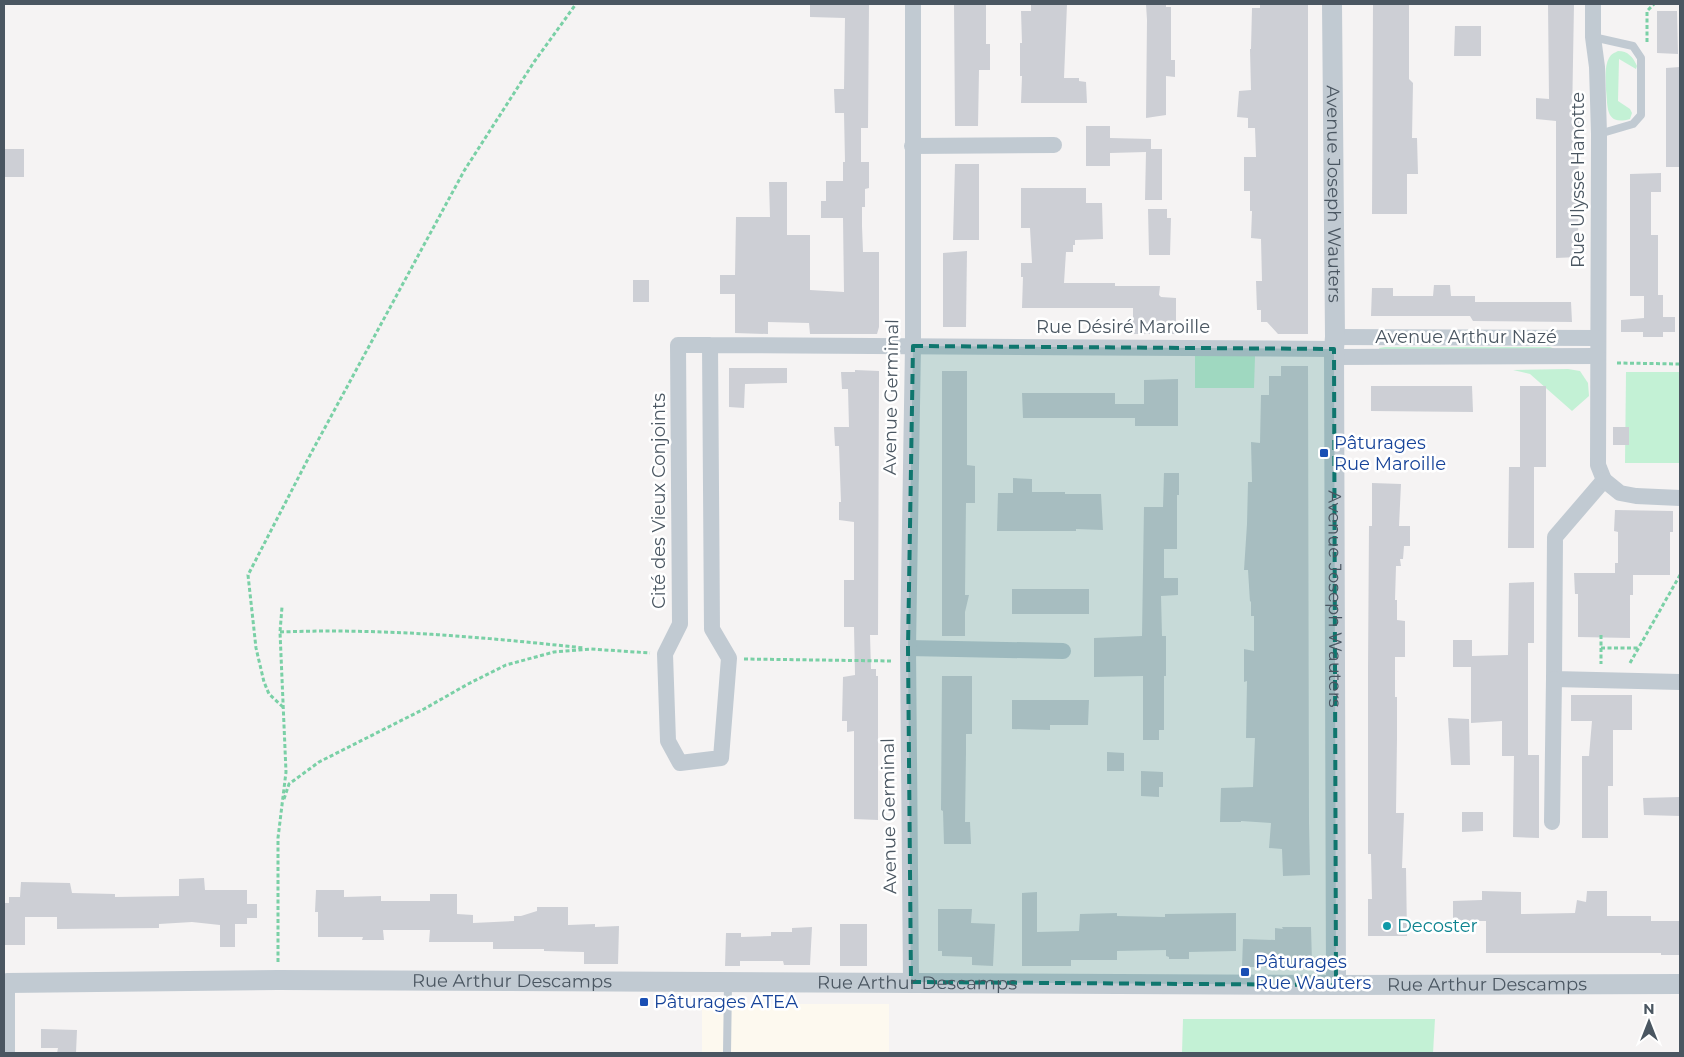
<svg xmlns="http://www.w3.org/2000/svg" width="1684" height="1057" font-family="Montserrat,sans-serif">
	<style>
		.commercial { fill: #fdf9ef }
		.green { fill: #c3f1d5 }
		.building { fill: #cdcfd5 }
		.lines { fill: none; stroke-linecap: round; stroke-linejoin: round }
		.path { stroke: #7ad0a6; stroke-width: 3; stroke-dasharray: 4 2.5; stroke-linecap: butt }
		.service { stroke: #c1cad2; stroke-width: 8 }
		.minor { stroke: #c1cad2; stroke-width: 16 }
		.tertiary { stroke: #c1cad2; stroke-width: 20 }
		.marked { fill: #0f766e; fill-opacity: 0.2; stroke: #0f766e; stroke-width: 4; stroke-dasharray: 10 6; stroke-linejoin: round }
		.transit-dot { fill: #1a4fb4; stroke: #fff; stroke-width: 2 }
		.culture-dot { fill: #0f9aa8; stroke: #fff; stroke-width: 2 }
		.labels { text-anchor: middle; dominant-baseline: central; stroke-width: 5; stroke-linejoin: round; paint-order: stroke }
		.street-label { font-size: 18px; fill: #4a5661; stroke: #fff }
		.transit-label { font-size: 18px; fill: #164399; stroke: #fff; text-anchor: start }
		.culture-label { font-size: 18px; fill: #0d838f; stroke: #fff; text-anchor: start }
	</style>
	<rect width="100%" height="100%" fill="#f5f3f3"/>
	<!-- commercial -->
	<rect class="commercial" x="702" y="1004" width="187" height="49"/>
	<!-- green -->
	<g class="green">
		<path d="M 1618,51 C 1628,51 1633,57 1637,66 L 1636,69 L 1619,59 L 1618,101 L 1630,109 L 1632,113 L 1630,119 C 1605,126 1608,107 1606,90 C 1606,80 1604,67 1609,58 C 1611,54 1614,53 1618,51 Z"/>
		<polygon points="1385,347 1550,347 1555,349 1381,352 1379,348"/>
		<polygon points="1195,355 1255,356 1254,388 1195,388"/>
		<polygon points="1568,369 1580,371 1588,383 1589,396 1572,411 1530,374 1513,370"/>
		<polygon points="1626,372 1680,372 1680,463 1625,463"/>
		<polygon points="1183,1019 1435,1019 1433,1053 1182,1053"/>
	</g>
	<!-- building -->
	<g class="building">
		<polygon points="810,4 869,4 868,128 861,128 861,162 869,162 869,188 865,189 865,207 862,207 862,226 863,252 879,252 879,327 877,334 810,334 809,323 768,322 768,334 735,333 735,294 720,294 720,275 735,275 736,217 770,217 769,182 787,182 787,235 810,235 810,290 844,292 843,218 821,218 821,201 826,201 826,181 843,181 843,162 845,162 844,113 835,113 834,89 844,89 845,18 810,17"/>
		<polygon points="954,4 986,4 986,44 990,44 990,70 979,70 978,126 955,126"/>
		<polygon points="1031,4 1067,4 1064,78 1079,78 1079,81 1086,82 1087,103 1021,103 1022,76 1020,76 1020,43 1022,43 1021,11 1031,11"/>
		<polygon points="1146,4 1166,4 1166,7 1171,7 1171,60 1175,60 1175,77 1166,76 1166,115 1146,118 1147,20"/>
		<polygon points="1260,4 1308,4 1308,334 1278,334 1267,322 1261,322 1261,310 1257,310 1256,281 1262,281 1261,239 1251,238 1252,211 1250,211 1250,191 1244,191 1244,157 1256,157 1255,128 1248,128 1248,118 1237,117 1239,91 1251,90 1250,49 1251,49 1252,8 1260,8"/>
		<polygon points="1373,4 1409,4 1409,79 1413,83 1412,138 1417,138 1418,174 1407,174 1407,214 1372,214"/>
		<polygon points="1548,4 1574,4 1572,118 1579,118 1578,257 1556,258 1556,121 1536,119 1536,98 1549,99"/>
		<polygon points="1657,11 1677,11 1678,54 1657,53"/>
		<polygon points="1455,26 1481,26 1481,56 1454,56"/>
		<polygon points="1680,67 1680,167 1666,167 1666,68"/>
		<polygon points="1086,126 1110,126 1110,138 1151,139 1151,149 1162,149 1162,200 1145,200 1146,152 1110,153 1110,166 1086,166"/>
		<rect x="4" y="149" width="20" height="28"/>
		<polygon points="955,164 979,164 979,240 953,240"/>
		<polygon points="1661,173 1661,192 1651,192 1651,235 1658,235 1658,295 1663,295 1663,317 1675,317 1675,332 1663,332 1663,337 1643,337 1643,332 1621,332 1621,320 1644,318 1644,296 1630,296 1630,174"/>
		<polygon points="1021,188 1086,188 1086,203 1102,203 1103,239 1075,240 1075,245 1073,245 1073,252 1066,252 1064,283 1115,283 1115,286 1160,286 1159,295 1161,297 1176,298 1176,334 1133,334 1133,308 1022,308 1023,277 1021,277 1021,263 1032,263 1030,228 1021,228"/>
		<polygon points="1148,209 1167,209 1167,218 1171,218 1170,255 1149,255"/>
		<polygon points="967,251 966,327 943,327 943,253"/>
		<rect x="633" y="280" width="16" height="22"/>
		<polygon points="1434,285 1450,285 1451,296 1475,296 1475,302 1571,302 1572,322 1473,321 1470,316 1371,316 1372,288 1393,288 1393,296 1433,296"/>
		<polygon points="1281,366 1308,366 1309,823 1310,875 1283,876 1282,849 1269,848 1271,823 1241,821 1241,822 1220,822 1221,788 1253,787 1255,738 1246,738 1247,681 1244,682 1244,649 1254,651 1254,616 1251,616 1251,601 1250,602 1248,570 1244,570 1247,524 1248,482 1252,482 1251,442 1260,443 1261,395 1269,395 1269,376 1281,376"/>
		<polygon points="729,368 787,368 787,383 745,384 744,408 729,407"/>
		<polygon points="855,370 879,371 878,635 870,635 871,669 876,669 876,676 878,676 878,820 854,819 854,731 847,732 847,721 842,721 843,677 855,675 854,627 844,627 844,580 854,580 854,522 839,520 839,502 841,502 839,446 835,446 834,427 849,427 848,389 842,389 841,372 855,372"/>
		<polygon points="942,371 967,371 967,465 975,466 975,503 966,503 965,595 969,595 965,612 965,636 942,636"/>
		<polygon points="1178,379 1178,426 1135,426 1135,418 1023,418 1022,393 1115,393 1115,404 1144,404 1144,380"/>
		<polygon points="1371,386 1472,386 1473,412 1371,411"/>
		<polygon points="1520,386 1546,386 1546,467 1534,467 1534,548 1508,548 1509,467 1522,467 1520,467"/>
		<rect x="1613" y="427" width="16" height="18"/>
		<polygon points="1164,473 1179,473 1179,495 1177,495 1177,549 1164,549 1164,578 1178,578 1178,595 1161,596 1162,636 1166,636 1166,676 1164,676 1164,730 1159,730 1159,740 1143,740 1143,676 1094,677 1094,638 1142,636 1144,507 1163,507"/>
		<polygon points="1013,478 1032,479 1032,492 1065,492 1065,494 1101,494 1103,530 1076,529 1076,531 997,531 998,493 1013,493"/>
		<polygon points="1372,483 1401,484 1399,526 1410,526 1410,546 1404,546 1403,559 1400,559 1401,566 1396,566 1395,600 1397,600 1397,620 1405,621 1405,657 1395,657 1395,697 1397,697 1397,738 1396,813 1404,813 1402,868 1406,868 1407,936 1368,936 1368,899 1372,899 1371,854 1368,854 1368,668 1369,526 1372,526"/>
		<polygon points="1615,510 1673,511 1673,532 1670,532 1670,575 1633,575 1633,595 1630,595 1630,638 1578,637 1578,594 1575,594 1574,573 1615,573 1615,563 1618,563 1618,532 1614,531"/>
		<polygon points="1534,582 1534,643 1528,643 1528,755 1525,755 1539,755 1539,838 1513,837 1514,756 1502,756 1502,721 1471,723 1471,667 1453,667 1453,640 1472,640 1472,656 1508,655 1509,583"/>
		<rect x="1012" y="589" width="77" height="25"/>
		<polygon points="942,676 972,676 972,734 966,734 966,753 965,822 970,822 971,844 944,844 943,811 941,810"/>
		<polygon points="1571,695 1632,695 1632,730 1613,730 1613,786 1608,786 1608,838 1582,838 1582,756 1589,756 1592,721 1571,721"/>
		<polygon points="1012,700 1089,700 1088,725 1050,725 1050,730 1012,729"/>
		<polygon points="1448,718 1469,719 1470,765 1451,765"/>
		<polygon points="1107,752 1124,753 1124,771 1107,771"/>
		<polygon points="1141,771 1163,772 1163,787 1159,787 1159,797 1141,796"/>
		<polygon points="1680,797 1680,816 1644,815 1643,798"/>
		<polygon points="1462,812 1483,812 1483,831 1462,832"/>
		<polygon points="204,878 205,890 247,890 247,904 257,904 257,918 247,918 247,924 235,924 235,947 220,947 220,925 192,922 159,924 159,928 57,929 57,917 25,917 25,945 4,945 4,903 9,903 9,897 20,897 21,882 70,883 72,893 115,894 115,897 179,896 179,879"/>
		<polygon points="316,890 344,890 344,897 381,896 381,901 430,901 430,894 457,894 457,914 473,915 473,923 514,921 514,916 521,916 537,911 537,907 568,907 568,925 595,924 595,927 619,926 618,964 584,964 584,952 544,951 544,949 493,949 493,942 429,942 430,930 383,930 384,940 362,940 363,937 318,937 318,912 315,912"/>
		<polygon points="1482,891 1521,892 1521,914 1575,913 1577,900 1586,902 1587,891 1607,891 1607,916 1651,916 1651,921 1680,921 1680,955 1661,955 1661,953 1486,953 1486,921 1453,921 1453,901 1482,900"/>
		<polygon points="1037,892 1037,932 1079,931 1080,914 1117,913 1117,916 1165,917 1165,914 1236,913 1236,951 1189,952 1189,959 1169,959 1169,957 1166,956 1166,950 1117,951 1117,960 1071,960 1071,966 1022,966 1022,893"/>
		<polygon points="938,909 972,909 971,923 995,924 993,966 972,965 972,957 942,956 942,951 938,951"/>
		<rect x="840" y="924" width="27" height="42"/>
		<polygon points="812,927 810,965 784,965 783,961 740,961 740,966 725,966 726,933 741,933 741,937 771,936 771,932 792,932 792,928"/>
		<polygon points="1282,927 1311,927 1312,963 1307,967 1242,967 1243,939 1275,940 1275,928 1283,929"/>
		<polygon points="41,1029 77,1030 76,1053 57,1053 58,1048 41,1048"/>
	</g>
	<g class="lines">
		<!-- path -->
		<g class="path">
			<polyline points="1647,42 1647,11 1654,4"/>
			<polyline points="1617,363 1680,364"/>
			<path d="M 280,632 C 382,628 483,637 584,648"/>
			<polyline points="1601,635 1601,664"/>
			<polyline points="1601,648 1639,648"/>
			<polyline points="744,659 891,661"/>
			<polyline points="1630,663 1680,575"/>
			<polyline points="283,707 269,694 264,682 256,648 248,575 309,457 464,171 534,62 576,4"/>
			<polyline points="284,799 289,784 319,762 424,709 468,684 506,665 554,652 591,649 650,653"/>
			<polyline points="278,962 278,838 286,772 280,632 282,607"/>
		</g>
		<!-- service -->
		<g class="service">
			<polyline points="1593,37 1633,46 1641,58 1641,115 1633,124 1599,134"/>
			<polyline points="727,1053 728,983"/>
		</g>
		<!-- minor -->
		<g class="minor">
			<polyline points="1593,4 1593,37 1597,67 1599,134 1598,465 1604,480"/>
			<polyline points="912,146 1054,145"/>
			<polyline points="1335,337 1598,338"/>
			<polyline points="710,345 712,629 729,658 721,758 680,763 668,741 665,654 680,624 678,345 710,345 1334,349"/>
			<polyline points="1334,357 1598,356"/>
			<polyline points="1604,480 1555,537 1554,679 1680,682"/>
			<polyline points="1604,480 1620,493 1636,496 1680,498"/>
			<polyline points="908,648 1063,651"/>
			<polyline points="1552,822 1554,679"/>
			<polyline points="911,982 908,648 913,346 913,4"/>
			<polyline points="4,983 7,983 7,1053"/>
		</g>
		<!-- tertiary -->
		<g class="tertiary">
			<path id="s1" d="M 1332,4 L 1335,337 L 1334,349 L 1336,985"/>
			<path id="s2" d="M 7,983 L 278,980 L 1336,985 L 1680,984"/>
		</g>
	</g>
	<!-- marked area -->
	<path class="marked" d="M 913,346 L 1334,349 L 1336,985 L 911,982 L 908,648 Z"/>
	<!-- markers -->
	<g class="transit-dot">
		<rect x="1319" y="448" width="10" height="10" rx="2.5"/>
		<rect x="1240" y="967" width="10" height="10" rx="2.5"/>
		<rect x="639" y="997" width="10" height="10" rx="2.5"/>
	</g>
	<circle class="culture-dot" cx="1387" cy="926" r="5"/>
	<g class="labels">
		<!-- street labels -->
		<g class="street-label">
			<text transform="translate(1578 180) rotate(-90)">Rue Ulysse Hanotte</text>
			<text stroke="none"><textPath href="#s1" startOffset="190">Avenue Joseph Wauters</textPath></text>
			<text x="1123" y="327">Rue Désiré Maroille</text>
			<text x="1466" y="337">Avenue Arthur Nazé</text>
			<text transform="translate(891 397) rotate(-89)">Avenue Germinal</text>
			<text transform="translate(659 501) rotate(-90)">Cité des Vieux Conjoints</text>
			<text stroke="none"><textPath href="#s1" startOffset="595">Avenue Joseph Wauters</textPath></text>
			<text transform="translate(889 816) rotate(-91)">Avenue Germinal</text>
			<text stroke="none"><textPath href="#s2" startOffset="505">Rue Arthur Descamps</textPath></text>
			<text stroke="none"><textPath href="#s2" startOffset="910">Rue Arthur Descamps</textPath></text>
			<text stroke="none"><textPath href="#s2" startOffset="1480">Rue Arthur Descamps</textPath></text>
		</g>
		<!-- transit labels -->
		<g class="transit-label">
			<text x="1334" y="443">Pâturages<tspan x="1334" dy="21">Rue Maroille</tspan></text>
			<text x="1255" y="962">Pâturages<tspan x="1255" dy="21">Rue Wauters</tspan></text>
			<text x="654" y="1002">Pâturages ATEA</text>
		</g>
		<!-- culture labels -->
		<g class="culture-label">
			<text x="1397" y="926">Decoster</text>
		</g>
	</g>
	<!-- border -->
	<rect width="1684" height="1057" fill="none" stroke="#4a5661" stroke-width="10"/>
	<!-- north arrow -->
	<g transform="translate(1649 1022)" stroke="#ffffff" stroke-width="4" paint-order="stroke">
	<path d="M0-4L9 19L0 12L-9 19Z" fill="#4a5661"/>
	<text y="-8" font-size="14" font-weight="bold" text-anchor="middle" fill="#4a5661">N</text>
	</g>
</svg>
